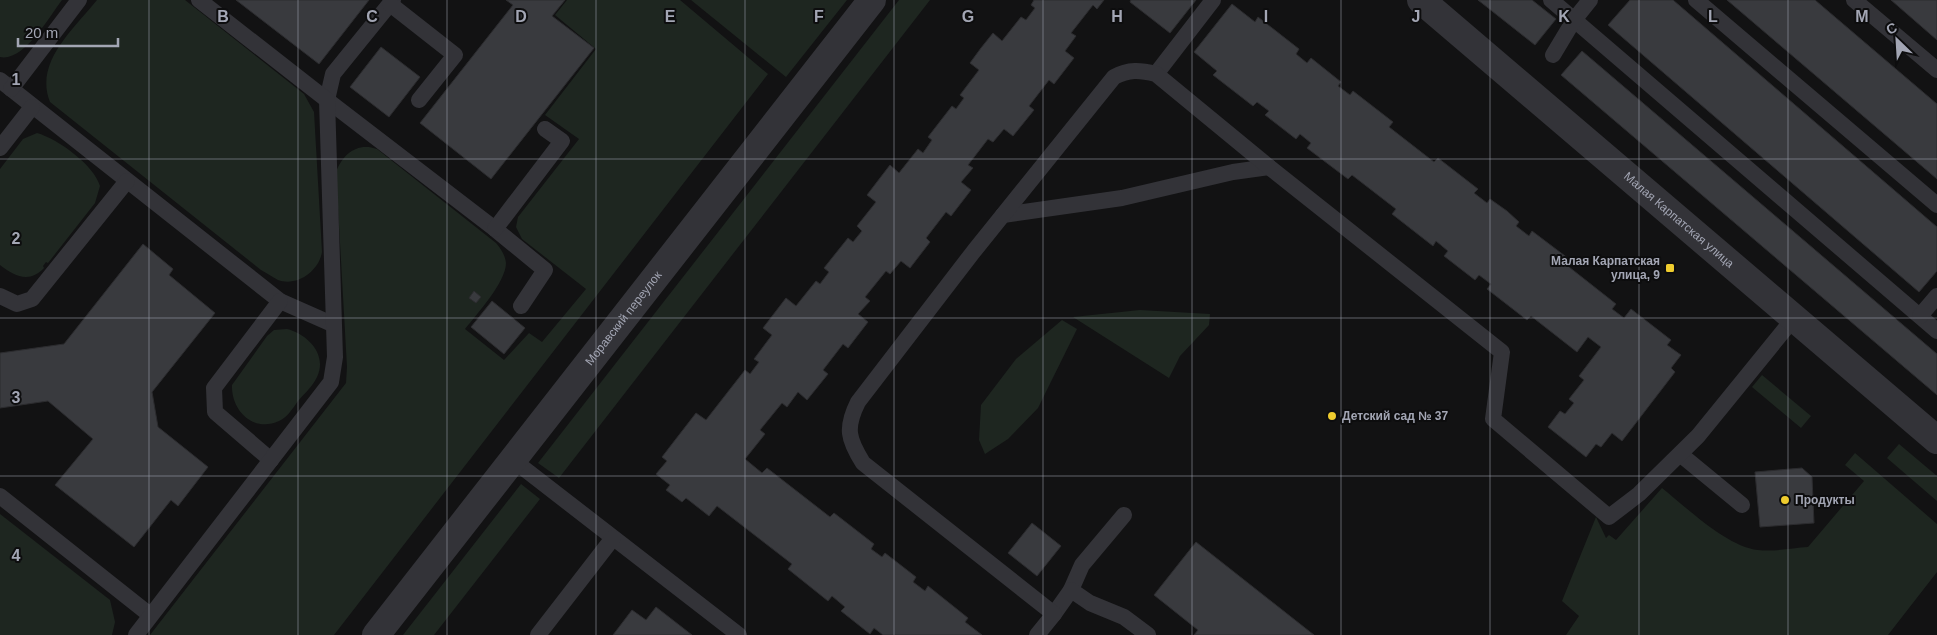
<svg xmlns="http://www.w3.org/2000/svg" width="1937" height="635" font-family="Helvetica,sans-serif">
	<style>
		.green { fill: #1e2620 }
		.building { fill: #393a3e; stroke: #2c2c2f }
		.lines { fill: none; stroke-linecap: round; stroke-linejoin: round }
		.service { stroke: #333338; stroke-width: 16 }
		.minor { stroke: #333338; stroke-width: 28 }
		.grid { fill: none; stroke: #a3a6b4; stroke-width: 1; stroke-opacity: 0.55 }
		.poi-dot { fill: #efcc2e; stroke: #0d0d0e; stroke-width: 2 }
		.labels { text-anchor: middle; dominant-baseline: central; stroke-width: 4; stroke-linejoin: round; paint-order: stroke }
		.street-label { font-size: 12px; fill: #a3a6b4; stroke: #0d0d0e }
		.poi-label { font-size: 12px; font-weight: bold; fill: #a3a6b4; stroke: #0d0d0e; text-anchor: start }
		.grid-label { font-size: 16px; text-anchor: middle; font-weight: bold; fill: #a3a6b4; stroke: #0d0d0e; stroke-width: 4; stroke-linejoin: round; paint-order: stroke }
	</style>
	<rect width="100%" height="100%" fill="#121213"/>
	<!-- green -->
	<g class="green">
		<path d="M 0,0 L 62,0 C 49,17 24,62 0,57 Z"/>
		<path d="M 97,0 L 185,0 L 304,94 L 314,112 L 322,252 C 319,271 297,287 278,280 C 272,277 267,273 261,270 L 50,102 C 34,62 74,29 97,0 Z"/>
		<path d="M 567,0 L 680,0 L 768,74 L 334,635 L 150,635 L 346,383 L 347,367 L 336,172 C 343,154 357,142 377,149 L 496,243 C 501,249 505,255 506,263 C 506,282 477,314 465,329 L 504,360 L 529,333 L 542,342 L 586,289 L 522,239 L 516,227 L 518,217 L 579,139 L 545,115 L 596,49 L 555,15 Z"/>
		<polygon points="691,0 847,0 786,77"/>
		<polygon points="899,0 930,0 559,478 538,463"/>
		<path d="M 37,133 C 58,139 94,165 100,186 L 95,203 L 48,263 L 46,262 L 43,266 L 44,268 C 30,283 15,277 0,265 L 0,169 L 23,139 Z"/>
		<polygon points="1140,310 1210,314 1209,325 1180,356 1169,378 1073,317"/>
		<polygon points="1062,320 1077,329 1038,408 1008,439 985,454 979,440 981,405 1016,359"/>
		<path d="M 287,329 C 307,334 328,354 317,377 C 313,386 304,394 298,401 C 293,408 287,418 279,421 C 253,433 231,410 232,385 L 267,336 L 274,330 Z"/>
		<polygon points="1762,375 1811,416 1801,428 1752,387"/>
		<polygon points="1899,444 1937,476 1937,501 1887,458"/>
		<path d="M 1855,453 L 1937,524 L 1937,572 L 1888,635 L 1566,635 L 1579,616 L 1562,601 L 1596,517 L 1606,538 L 1609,535 L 1616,540 L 1662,488 C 1686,507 1727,547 1758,550 C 1774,552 1792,548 1808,547 L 1864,481 L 1845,465 Z"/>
		<polygon points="521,484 540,499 434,635 403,635"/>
		<polygon points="0,514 110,600 115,622 112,635 0,635"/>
	</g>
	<!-- building -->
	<g class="building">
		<polygon points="236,0 369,0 319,64"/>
		<polygon points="506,0 565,0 552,16 594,48 491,179 420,123 513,5"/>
		<polygon points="1034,0 1104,0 1097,9 1093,5 1071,33 1076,36 1065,51 1074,58 1054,84 1049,80 1029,106 1034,110 1013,136 1004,129 993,142 988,139 968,165 973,168 961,182 971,190 951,216 946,212 926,238 930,242 910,268 901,261 890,274 886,271 865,297 870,301 858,314 868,322 848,348 843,344 823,370 828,374 807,400 798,392 787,407 782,403 760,430 765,434 745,459 762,473 767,468 830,517 834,513 874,544 871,549 882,557 885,553 916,577 913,582 925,591 928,586 968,618 965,622 982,635 883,635 874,628 870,634 841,611 845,607 832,596 828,601 788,569 792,564 717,506 709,516 686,498 682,502 666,490 670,485 656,474 667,461 662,457 696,413 706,420 745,370 750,374 759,362 754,359 772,335 763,328 786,298 796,306 816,281 820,284 829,272 824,268 848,238 853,242 862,231 857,226 876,202 867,195 890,165 899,173 918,149 923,153 932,140 928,137 952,106 956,109 964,98 960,95 979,70 970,63 981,48 993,33 1002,41 1021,17 1026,20 1035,8 1031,5"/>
		<polygon points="1131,0 1196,0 1170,33 1130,2"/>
		<polygon points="1478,0 1532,0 1556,19 1535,45"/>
		<polygon points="1630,0 1673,0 1937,227 1937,271 1919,292 1608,25"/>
		<polygon points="1727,0 1815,0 1937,104 1937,179"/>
		<polygon points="1891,0 1937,0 1937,40"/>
		<polygon points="1232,4 1255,22 1258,17 1299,49 1296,54 1307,63 1311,58 1341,82 1338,86 1350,95 1353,91 1393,122 1389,127 1434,162 1438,158 1478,189 1474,193 1487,203 1490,199 1507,211 1519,222 1516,226 1529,236 1532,231 1573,262 1569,267 1616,304 1612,309 1624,318 1631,309 1671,340 1667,345 1681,355 1671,368 1675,372 1622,441 1612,433 1601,447 1596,444 1586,457 1548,427 1560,411 1565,414 1574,403 1569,399 1584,380 1579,376 1601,347 1588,337 1577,352 1531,316 1527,320 1487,289 1491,284 1479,275 1475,280 1444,256 1448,251 1436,241 1433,246 1392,214 1396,209 1352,175 1348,179 1307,148 1311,143 1300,134 1296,139 1265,115 1269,111 1257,102 1253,106 1213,75 1217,71 1194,52"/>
		<polygon points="381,47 420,77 389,117 350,87"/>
		<polygon points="1582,51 1937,354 1937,395 1561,75"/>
		<polygon points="143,244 173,269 169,275 215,313 152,392 158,427 208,467 178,506 171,500 134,547 55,485 93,439 48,401 0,408 0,353 64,344"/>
		<polygon points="474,291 481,297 476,303 469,298"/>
		<polygon points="492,301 525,328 504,354 471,327"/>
		<polygon points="1802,468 1812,477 1814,523 1760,527 1755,472"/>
		<polygon points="1032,523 1061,546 1037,576 1008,553"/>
		<polygon points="1196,542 1314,635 1194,635 1198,630 1154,595"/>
		<polygon points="656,607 692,635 613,635 632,610 646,620"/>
	</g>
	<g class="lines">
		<!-- service -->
		<g class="service">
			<polyline points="393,0 333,74 327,100 495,229 545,270 521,306"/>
			<polyline points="1551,0 1937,331"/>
			<polyline points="1696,0 1937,205"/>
			<polyline points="1854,0 1937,70"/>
			<polyline points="390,4 455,55 419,100"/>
			<polyline points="1553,55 1574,20 1590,0"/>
			<polyline points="1156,74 1213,0"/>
			<polyline points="0,80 280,301 332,324"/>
			<polyline points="11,89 79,0"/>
			<polyline points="0,148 32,107"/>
			<polyline points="1003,215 1122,198 1233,172 1269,167"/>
			<polyline points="495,229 562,141 545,129"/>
			<polyline points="0,296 17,304 32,299 127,181"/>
			<polyline points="1920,316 1937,296"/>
			<polyline points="1680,454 1742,505"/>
			<polyline points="271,460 215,412 214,388 280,301"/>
			<polyline points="513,460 739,635"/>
			<polyline points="0,496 150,615"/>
			<polyline points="1071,590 1082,565 1124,515"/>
			<polyline points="1054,614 1071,590 1090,603 1124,617 1148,635"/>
			<polyline points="136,635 331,382 335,357 327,100 199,0"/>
			<polyline points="538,635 613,538"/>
			<path d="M 1037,635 L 1054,614 L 863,463 C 848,439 845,428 858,402 L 974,251 L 1114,77 C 1129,69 1140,70 1156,74 L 1269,167 L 1502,352 L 1493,419 L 1609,517 L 1639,494 L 1698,436 L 1794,318"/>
		</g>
		<!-- minor -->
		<g class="minor">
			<path id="s1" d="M 1421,0 L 1937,440"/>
			<path id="s2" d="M 376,635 L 872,0"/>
		</g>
	</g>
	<!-- grid -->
	<path class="grid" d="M 149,0 L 149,635M 298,0 L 298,635M 447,0 L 447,635M 596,0 L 596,635M 745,0 L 745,635M 894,0 L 894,635M 1043,0 L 1043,635M 1192,0 L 1192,635M 1341,0 L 1341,635M 1490,0 L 1490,635M 1639,0 L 1639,635M 1788,0 L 1788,635M 0,159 L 1937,159M 0,318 L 1937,318M 0,476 L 1937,476"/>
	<!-- markers -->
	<g class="poi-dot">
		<rect x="1665" y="263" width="10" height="10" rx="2.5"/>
		<circle cx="1332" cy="416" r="5"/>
		<circle cx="1785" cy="500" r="5"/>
	</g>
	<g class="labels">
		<!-- street labels -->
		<g class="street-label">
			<text stroke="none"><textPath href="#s1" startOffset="339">Малая Карпатская улица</textPath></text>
			<text stroke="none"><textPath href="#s2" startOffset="402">Моравский переулок</textPath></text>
		</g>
		<!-- poi labels -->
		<g class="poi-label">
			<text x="1660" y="261" text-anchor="end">Малая Карпатская<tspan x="1660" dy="14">улица, 9</tspan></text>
			<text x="1342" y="416">Детский сад № 37</text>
			<text x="1795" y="500">Продукты</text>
		</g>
	</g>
	<g class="grid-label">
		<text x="223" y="22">B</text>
		<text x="372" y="22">C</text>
		<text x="521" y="22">D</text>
		<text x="670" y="22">E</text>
		<text x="819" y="22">F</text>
		<text x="968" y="22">G</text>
		<text x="1117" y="22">H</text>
		<text x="1266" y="22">I</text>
		<text x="1416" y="22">J</text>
		<text x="1564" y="22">K</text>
		<text x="1713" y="22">L</text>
		<text x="1862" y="22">M</text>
		<text x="16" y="85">1</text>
		<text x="16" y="244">2</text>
		<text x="16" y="403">3</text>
		<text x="16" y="561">4</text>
	</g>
	<!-- north arrow -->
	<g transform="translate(1897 40) rotate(335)" stroke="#0d0d0e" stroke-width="4" paint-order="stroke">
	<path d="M0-4L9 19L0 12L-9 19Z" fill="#a3a6b4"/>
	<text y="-8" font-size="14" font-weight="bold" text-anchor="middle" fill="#a3a6b4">С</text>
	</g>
	<!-- scale -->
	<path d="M18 38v8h100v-8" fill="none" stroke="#a3a6b4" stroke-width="2.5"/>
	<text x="25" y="38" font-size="15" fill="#a3a6b4" stroke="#0d0d0e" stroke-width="4" paint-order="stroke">20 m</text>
</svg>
